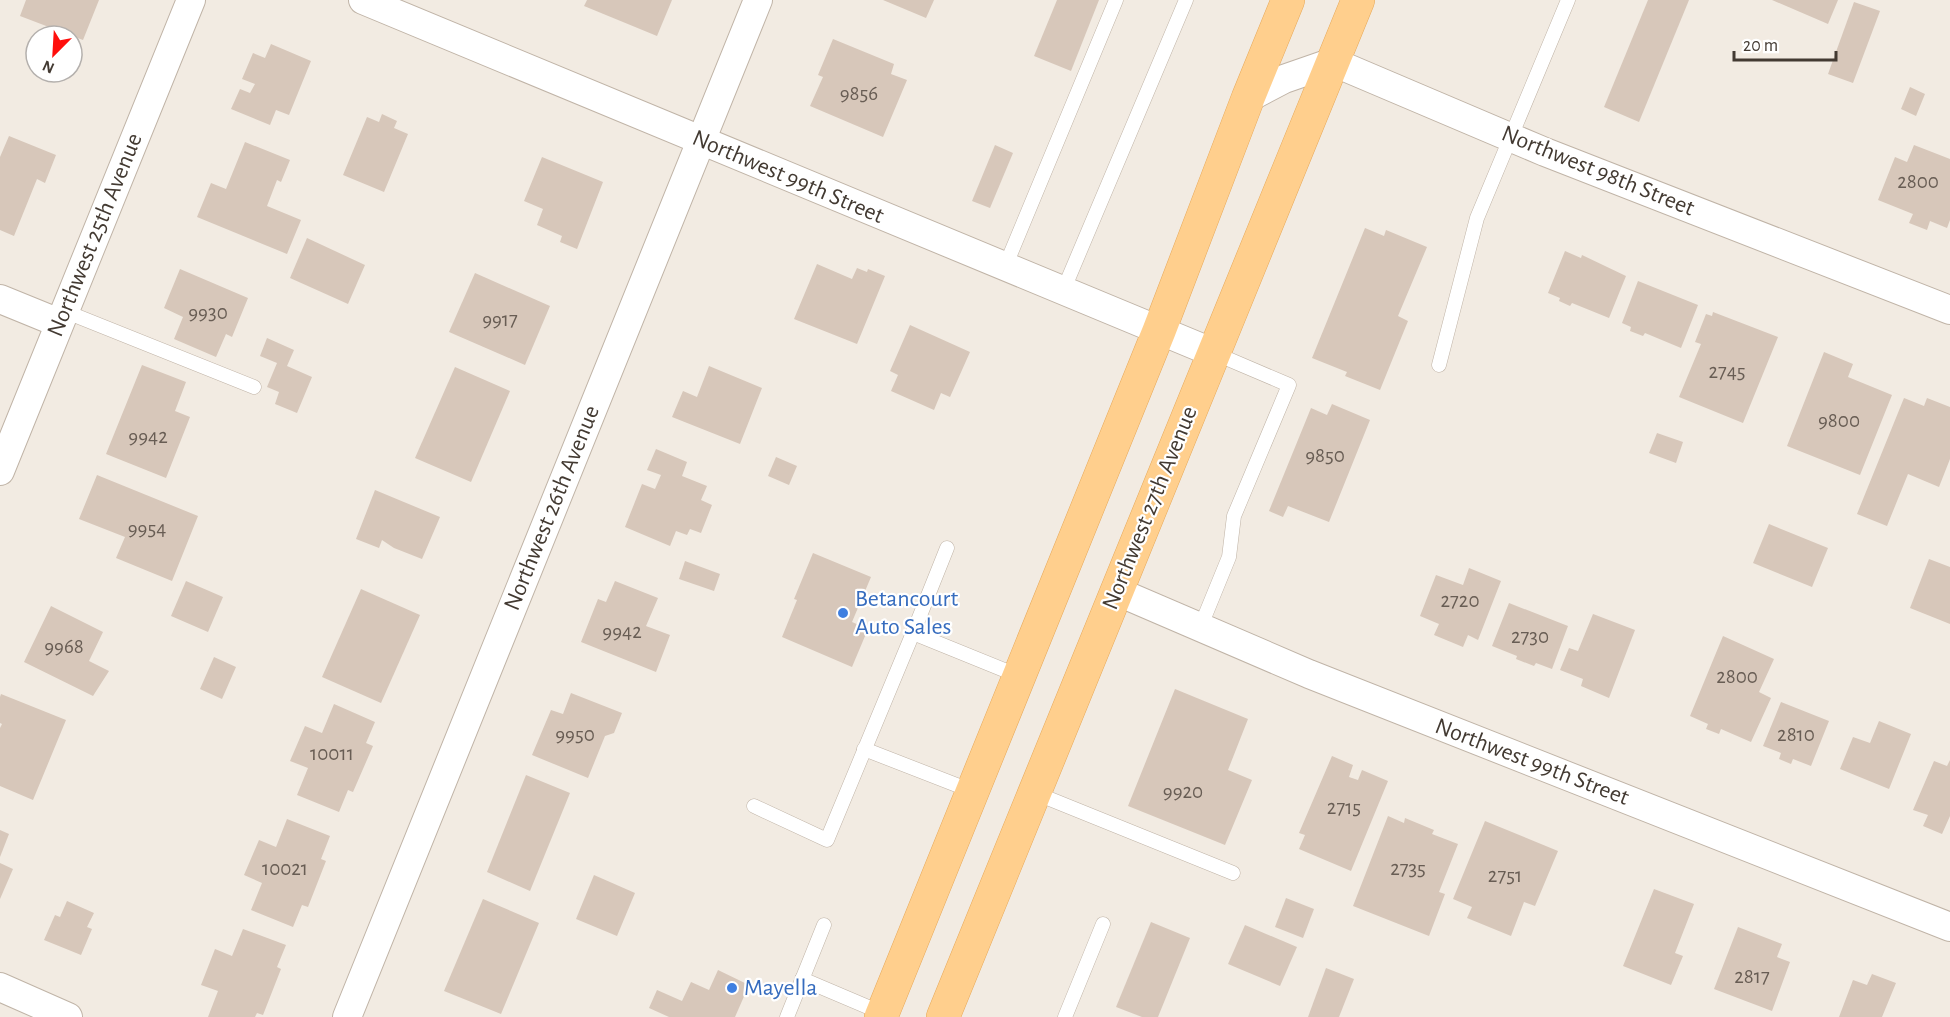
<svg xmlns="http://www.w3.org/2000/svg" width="1950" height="1017" font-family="'Alegreya Sans',sans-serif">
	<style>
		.building { fill: #d7c7ba }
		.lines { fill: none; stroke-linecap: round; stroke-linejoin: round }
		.lane-casing { stroke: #c0b4a7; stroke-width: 15 }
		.street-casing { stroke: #c0b4a7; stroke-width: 30 }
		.primary-casing { stroke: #e7a95a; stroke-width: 34 }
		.lane { stroke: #fff; stroke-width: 14 }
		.street { stroke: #fff; stroke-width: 28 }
		.primary { stroke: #ffcf8d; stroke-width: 33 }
		.shop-dot { fill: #3f7fe0; stroke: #fff; stroke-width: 2 }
		.labels { text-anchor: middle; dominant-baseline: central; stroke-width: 4.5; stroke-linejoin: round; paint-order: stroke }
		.number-label { font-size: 21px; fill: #685d54 }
		.street-label { font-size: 24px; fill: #433a32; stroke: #fff }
		.shop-label { font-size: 24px; fill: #366cbe; stroke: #fff; text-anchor: start }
	</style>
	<rect width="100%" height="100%" fill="#f2ebe2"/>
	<!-- building -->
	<g class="building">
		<polygon points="26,0 99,0 83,40 20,16"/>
		<polygon points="587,0 672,0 657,36 584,6"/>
		<polygon points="883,0 934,0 926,18"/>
		<polygon points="1057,0 1099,0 1071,71 1034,56"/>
		<polygon points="1648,0 1689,0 1639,122 1604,107"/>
		<polygon points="1772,0 1838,0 1828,24"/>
		<polygon points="1854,2 1880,11 1853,83 1828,74"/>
		<polygon points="833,39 894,64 891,74 907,80 883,137 810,106 823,77 818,75"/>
		<polygon points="271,44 311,61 289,115 276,110 270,125 231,109 240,89 250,93 255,84 242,79 253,53 265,58"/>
		<polygon points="1910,87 1925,94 1916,116 1901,109"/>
		<polygon points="382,114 397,121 394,128 408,134 384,192 343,175 367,117 379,122"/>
		<polygon points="9,136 56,155 45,183 37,179 14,236 0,230 0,157"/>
		<polygon points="245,142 290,160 281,182 277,180 267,206 301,220 287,254 197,217 211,183 226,189"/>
		<polygon points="995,145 1013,153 990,208 972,201"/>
		<polygon points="1914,145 1950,159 1950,220 1947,228 1930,221 1927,230 1909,223 1913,214 1878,200 1895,157 1907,162"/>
		<polygon points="542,157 603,182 577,249 560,242 562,236 537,225 543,209 524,201"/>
		<polygon points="1365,228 1384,236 1386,230 1427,247 1398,316 1408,321 1380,390 1345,376 1347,372 1312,358"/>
		<polygon points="307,238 365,265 348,304 290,278"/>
		<polygon points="1565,251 1581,258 1582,255 1626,276 1609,318 1572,303 1570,306 1559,301 1560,298 1548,293"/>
		<polygon points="817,264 852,279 857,268 867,272 868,269 885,276 857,344 794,319"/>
		<polygon points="180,269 248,298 232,337 226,334 216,357 174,339 183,317 164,308"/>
		<polygon points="475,273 550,306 525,365 449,332"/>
		<polygon points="1638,281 1698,305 1681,348 1645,333 1643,336 1630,331 1631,327 1622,323"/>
		<polygon points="1713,312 1778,337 1743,423 1679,397 1701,344 1695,342 1706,314 1712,316"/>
		<polygon points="910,325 970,352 950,397 941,393 934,410 891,391 898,375 890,371"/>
		<polygon points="267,338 294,350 287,366 312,377 297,413 275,404 279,392 267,387 277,363 260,356"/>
		<polygon points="1824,352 1853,364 1848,377 1892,395 1860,475 1787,446"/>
		<polygon points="142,365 186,382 175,411 190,417 166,478 106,454"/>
		<polygon points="709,366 762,388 740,444 672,417 683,391 697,397"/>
		<polygon points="455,367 510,391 471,482 415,458"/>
		<polygon points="1904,398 1924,406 1927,398 1950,407 1950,459 1939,487 1908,474 1887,526 1857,514"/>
		<polygon points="1332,404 1370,420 1329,522 1288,506 1283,517 1269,511 1311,408 1327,415"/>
		<polygon points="1657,433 1683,442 1676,463 1649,453"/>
		<polygon points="656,449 687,462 682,476 707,486 701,500 712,505 701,533 690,529 687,535 676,531 670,546 625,527 642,484 655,489 661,475 647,470"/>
		<polygon points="776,457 797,466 789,485 768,476"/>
		<polygon points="97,475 198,516 172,581 116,558 125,537 79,519"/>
		<polygon points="375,490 440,517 422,559 394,548 382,540 379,548 356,539"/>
		<polygon points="1769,524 1828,548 1812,587 1753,563"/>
		<polygon points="813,553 871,577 852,622 868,629 852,667 782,637 797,600 794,599"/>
		<polygon points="1929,559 1950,567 1950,624 1910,608"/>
		<polygon points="685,561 720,574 714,591 679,579"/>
		<polygon points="1469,568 1501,581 1478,640 1468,635 1463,647 1434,635 1439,624 1420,616 1436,575 1463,585"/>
		<polygon points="186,581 223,597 208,632 171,616"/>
		<polygon points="615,581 658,598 646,626 670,635 656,672 581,642 598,599 606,602"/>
		<polygon points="361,589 420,615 381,703 322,677"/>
		<polygon points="1509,603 1568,626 1552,669 1536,663 1534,666 1516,659 1517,656 1492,646"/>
		<polygon points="51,606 103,632 89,661 109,671 93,696 24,662"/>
		<polygon points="1593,614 1635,630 1609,698 1581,686 1583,679 1560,670 1569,648 1578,651"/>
		<polygon points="1723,636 1774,659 1759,692 1771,698 1751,742 1721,729 1719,734 1706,729 1708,724 1690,716"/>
		<polygon points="214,657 236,667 222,699 200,689"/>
		<polygon points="1175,689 1248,719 1228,770 1252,780 1225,845 1128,806"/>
		<polygon points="571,693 622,713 614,733 605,736 588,778 532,755 551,710 563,714"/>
		<polygon points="1,694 66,720 33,800 0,786 0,728 2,724 0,723 0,697"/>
		<polygon points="1781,702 1829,721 1811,766 1793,759 1791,764 1779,759 1781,753 1763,746"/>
		<polygon points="334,704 375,722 366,743 373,746 353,792 348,790 339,812 297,795 308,768 290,761 305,726 322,733"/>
		<polygon points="1879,721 1911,734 1889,789 1840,769 1853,737 1870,743"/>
		<polygon points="1332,756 1353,765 1349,777 1358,780 1362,770 1388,781 1351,871 1299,849 1305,835 1299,833"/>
		<polygon points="1950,760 1950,816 1942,834 1923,826 1928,815 1913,810 1934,761 1947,766"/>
		<polygon points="526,775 570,793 530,891 487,872"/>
		<polygon points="1388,816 1404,823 1405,818 1434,830 1432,834 1458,844 1439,892 1445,894 1429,936 1353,906"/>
		<polygon points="287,819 330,836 321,859 326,861 308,907 302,905 293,927 251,910 262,883 244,875 259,840 276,847"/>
		<polygon points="1485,821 1558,851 1535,906 1524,902 1511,936 1467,918 1472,907 1453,899"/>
		<polygon points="0,830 9,834 0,857"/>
		<polygon points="0,863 13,869 0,899"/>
		<polygon points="594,875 635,893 617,936 576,919"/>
		<polygon points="1654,889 1694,904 1675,953 1683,956 1671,985 1623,966"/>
		<polygon points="1286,898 1314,909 1303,938 1275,927"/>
		<polygon points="483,899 539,923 501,1014 444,991"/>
		<polygon points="67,901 94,913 87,927 92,929 81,955 44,940 55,915 60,917"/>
		<polygon points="1151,922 1190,938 1158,1017 1142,1017 1116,1007"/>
		<polygon points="1245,925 1297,947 1280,986 1228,964"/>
		<polygon points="1738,927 1782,944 1777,957 1790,962 1772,1011 1714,989"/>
		<polygon points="243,929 286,945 277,967 281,969 263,1015 257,1013 255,1017 208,1017 218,991 201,985 215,949 232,956"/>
		<polygon points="1326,968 1354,979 1339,1017 1308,1017"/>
		<polygon points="718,970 749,985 735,1017 669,1017 649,1008 657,990 682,1001 691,982 709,990"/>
		<polygon points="1872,974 1896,983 1882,1017 1839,1017 1853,980 1867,985"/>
	</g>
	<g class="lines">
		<defs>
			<g id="lane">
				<polyline points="1005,267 1116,0"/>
				<polyline points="1063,291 1186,0"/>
				<polyline points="64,311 254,387"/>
				<polyline points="1439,365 1477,218 1568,0"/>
				<polyline points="947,548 913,633 1019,676"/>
				<polyline points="1200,628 1229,557 1234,516 1289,385 1214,353"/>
				<polyline points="864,749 972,791"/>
				<polyline points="1035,793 1233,873"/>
				<polyline points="754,806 827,840 913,633"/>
				<polyline points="802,979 882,1013"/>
				<polyline points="787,1017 824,925"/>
				<polyline points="1065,1017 1103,924"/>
			</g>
			<g id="street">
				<polyline points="363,0 1214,353"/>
				<polyline points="1248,98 1284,79 1333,62 1545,152 1950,310"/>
				<polyline points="0,299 59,323"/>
				<polyline points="0,471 191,0"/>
				<polyline points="1116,591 1309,674 1950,927"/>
				<polyline points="0,987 68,1017"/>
				<polyline points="347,1017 758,0"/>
			</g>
			<g id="primary">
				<polyline points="881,1017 1159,331 1248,98 1288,0"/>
				<polyline points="943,1017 1358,0"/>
			</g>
		</defs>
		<!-- lane casing -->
		<use href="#lane" class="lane-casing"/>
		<!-- street casing -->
		<use href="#street" class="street-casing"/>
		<!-- primary casing -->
		<use href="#primary" class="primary-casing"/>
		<!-- lane -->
		<use href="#lane" class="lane"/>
		<!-- street -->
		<use href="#street" class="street"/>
		<!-- primary -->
		<use href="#primary" class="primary"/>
	</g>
	<!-- markers -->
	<g class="shop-dot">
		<circle cx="843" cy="613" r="6"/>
		<circle cx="732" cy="988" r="6"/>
	</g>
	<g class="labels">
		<!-- number labels -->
		<g class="number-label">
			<text x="859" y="93">9856</text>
			<text x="1918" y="181">2800</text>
			<text x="208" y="312">9930</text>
			<text x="500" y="319">9917</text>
			<text x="1727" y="371">2745</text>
			<text x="1839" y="420">9800</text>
			<text x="148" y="436">9942</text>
			<text x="1325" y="455">9850</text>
			<text x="147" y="528">9954</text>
			<text x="1460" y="600">2720</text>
			<text x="622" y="631">9942</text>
			<text x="1530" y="636">2730</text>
			<text x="64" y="646">9968</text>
			<text x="1737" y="676">2800</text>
			<text x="575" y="734">9950</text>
			<text x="1796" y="734">2810</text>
			<text x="332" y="753">10011</text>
			<text x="1183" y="791">9920</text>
			<text x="1344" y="807">2715</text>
			<text x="285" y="868">10021</text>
			<text x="1408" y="868">2735</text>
			<text x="1505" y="875">2751</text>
			<text x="1752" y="976">2817</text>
		</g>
		<!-- street labels -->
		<g class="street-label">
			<text transform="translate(1598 171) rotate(22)">Northwest 98th Street</text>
			<text transform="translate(788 177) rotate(23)">Northwest 99th Street</text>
			<text transform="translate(95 235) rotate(-68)">Northwest 25th Avenue</text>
			<text transform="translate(552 508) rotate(-68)">Northwest 26th Avenue</text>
			<text transform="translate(1150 508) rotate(-68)">Northwest 27th Avenue</text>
			<text transform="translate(1532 762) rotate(21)">Northwest 99th Street</text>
		</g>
		<!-- shop labels -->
		<g class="shop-label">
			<text x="855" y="599">Betancourt<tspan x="855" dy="28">Auto Sales</tspan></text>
			<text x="744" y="988">Mayella</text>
		</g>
	</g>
	<!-- north arrow -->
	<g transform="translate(54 54) rotate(204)"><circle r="28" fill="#ffffff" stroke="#b4b0ad" stroke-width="1.5"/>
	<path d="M0-4.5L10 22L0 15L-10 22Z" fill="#ff0e0b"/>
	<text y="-9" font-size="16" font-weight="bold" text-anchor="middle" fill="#433a32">N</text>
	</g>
	<!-- scale -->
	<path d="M1734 51v9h102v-9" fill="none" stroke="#433a32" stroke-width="3"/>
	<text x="1743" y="51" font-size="18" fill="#433a32" stroke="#ffffff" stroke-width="4.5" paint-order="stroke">20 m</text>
</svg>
